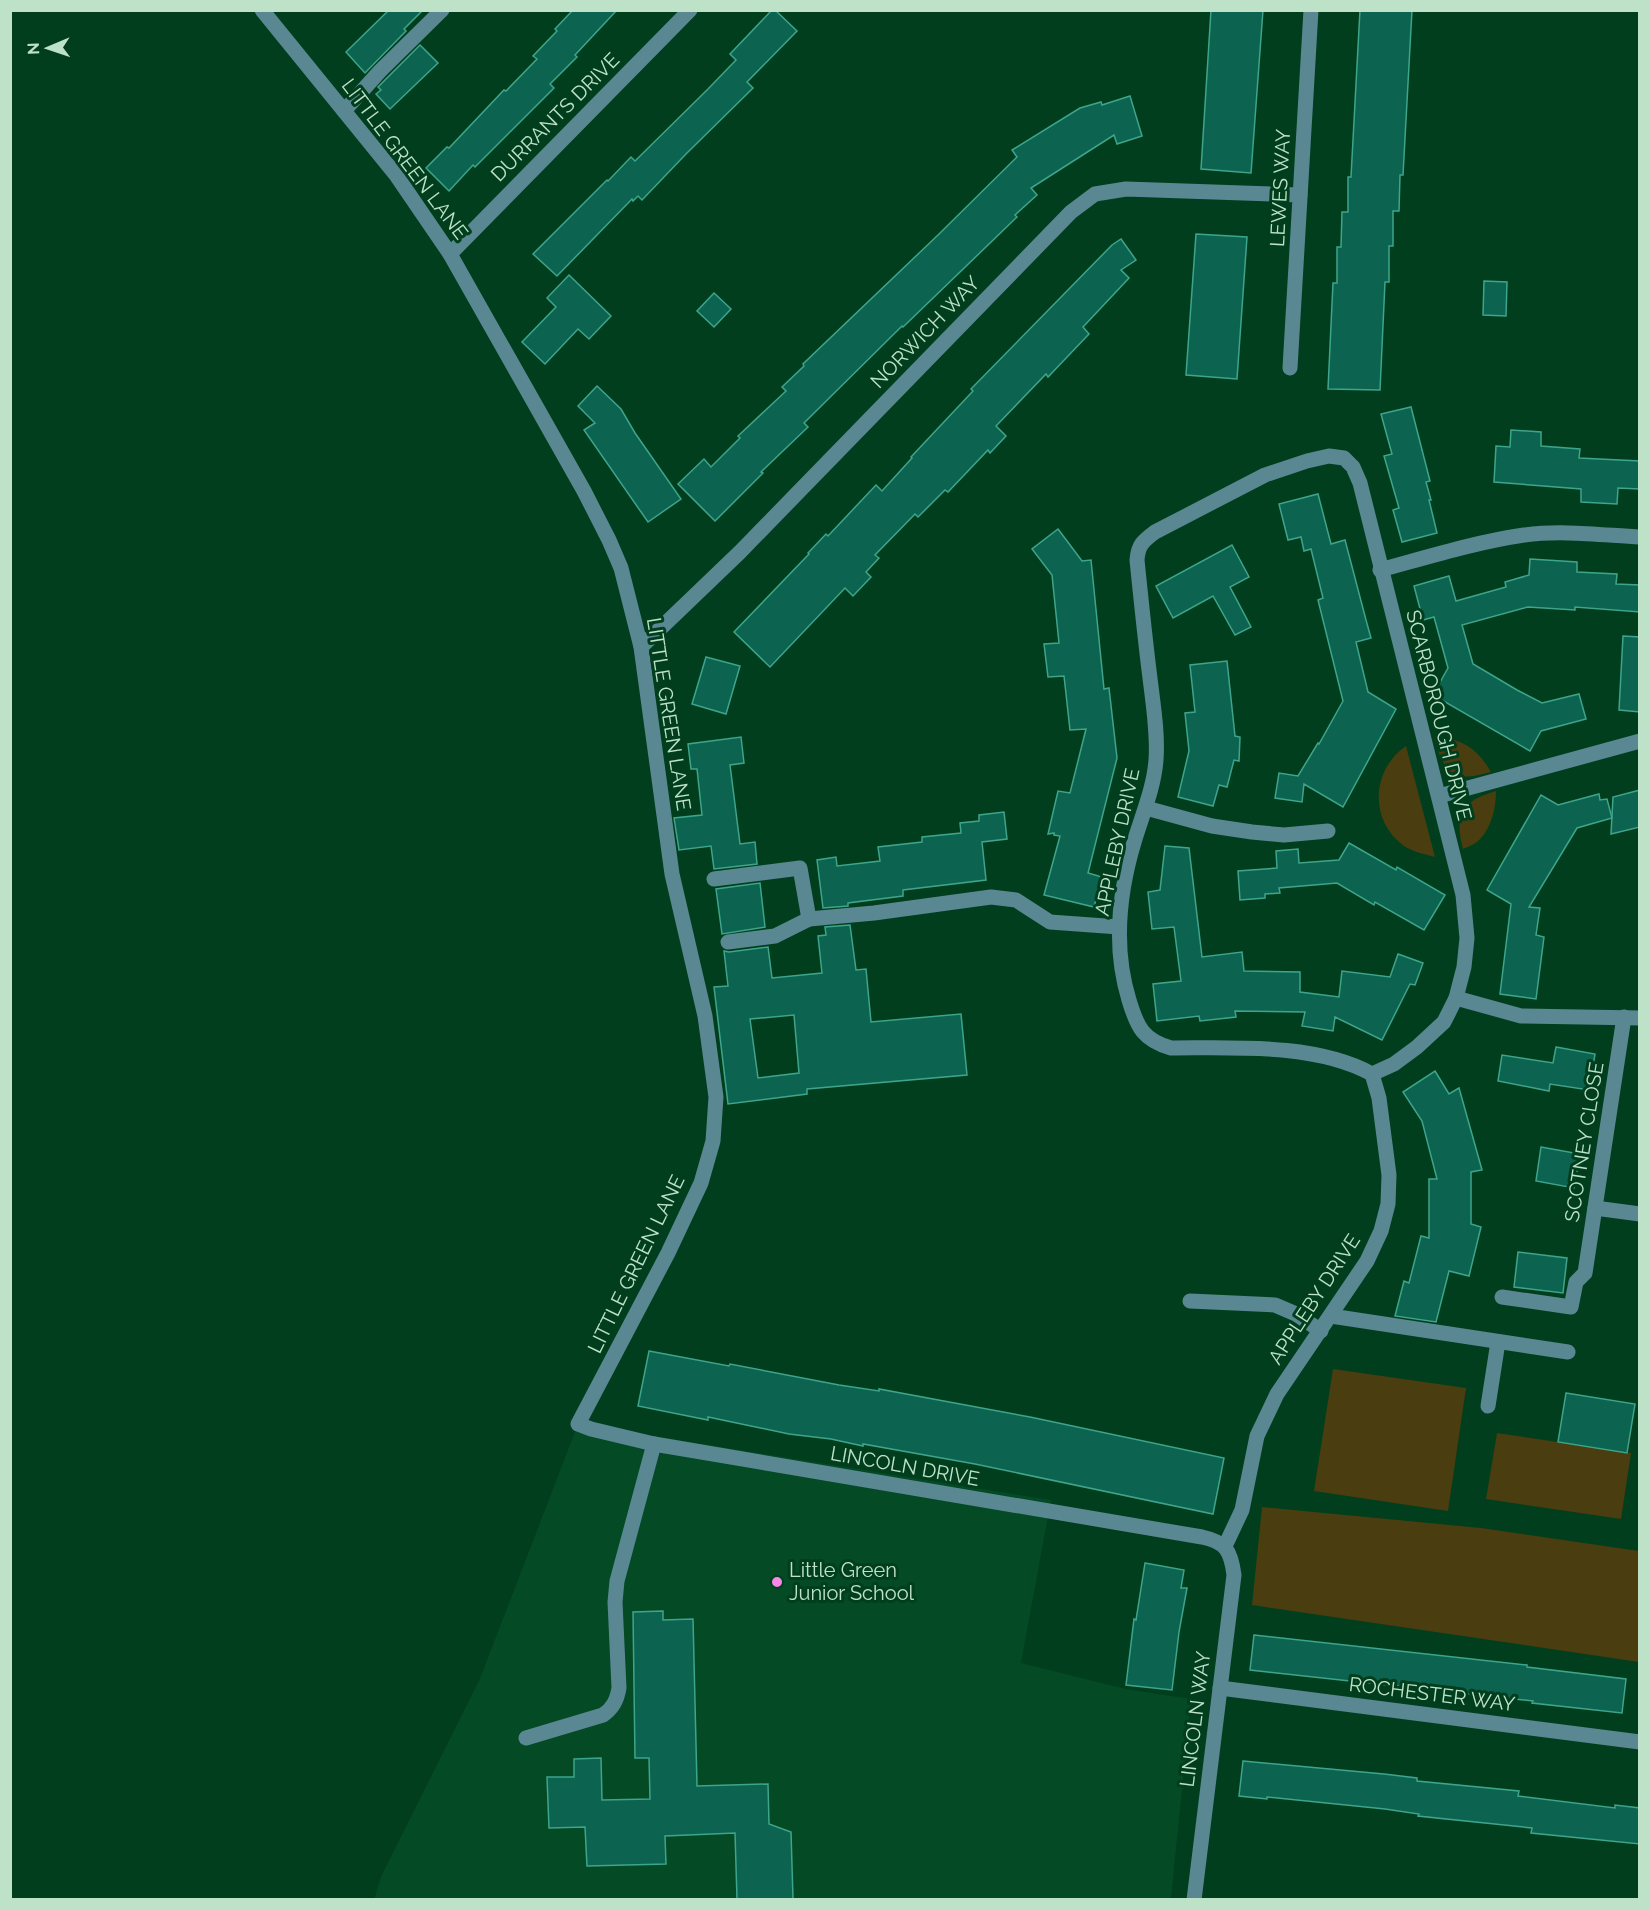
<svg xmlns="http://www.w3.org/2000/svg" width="1650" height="1910" font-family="Raleway,sans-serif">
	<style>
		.built { fill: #044a25 }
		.green { fill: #4a3d0f }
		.building { fill: #0b6350; stroke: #3ea58b; stroke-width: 1.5; fill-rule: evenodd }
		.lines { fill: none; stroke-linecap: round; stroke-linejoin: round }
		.minor { stroke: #598893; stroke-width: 15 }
		.poi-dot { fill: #f987e8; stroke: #003e1d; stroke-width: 2 }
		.labels { text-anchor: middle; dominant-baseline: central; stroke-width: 6; stroke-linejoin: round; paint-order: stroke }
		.street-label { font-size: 20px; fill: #bee2c8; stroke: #003e1d }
		.poi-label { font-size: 20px; fill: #bee2c8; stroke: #003e1d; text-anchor: start }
	</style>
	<rect width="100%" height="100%" fill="#003e1d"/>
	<!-- built -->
	<polygon class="built" points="578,1424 1051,1500 1021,1663 1126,1689 1191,1699 1171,1899 374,1900 381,1877 479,1681"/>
	<!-- green -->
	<g class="green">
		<path d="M 1440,737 C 1465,740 1479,751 1491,772 C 1452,783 1445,775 1434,738 Z"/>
		<path d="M 1406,746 L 1435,857 C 1424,854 1413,852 1404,846 C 1368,820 1372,769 1406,746 Z"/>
		<path d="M 1496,791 C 1496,809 1491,830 1477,842 C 1473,845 1467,847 1463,849 C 1454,813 1462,801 1496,791 Z"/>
		<polygon points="1333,1369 1466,1388 1448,1511 1314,1491"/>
		<polygon points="1497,1433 1631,1453 1621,1519 1486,1499"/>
		<polygon points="1262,1507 1481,1528 1639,1551 1639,1662 1252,1605"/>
	</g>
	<!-- building -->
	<g class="building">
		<polygon points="389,10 423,10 404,29 406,31 365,73 346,52"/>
		<polygon points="573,10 617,10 575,55 577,57 550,84 554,88 475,167 473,165 449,191 426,168 447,147 449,148 504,90 506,91 537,59 533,56 557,31 555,29"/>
		<polygon points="772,10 775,10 797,31 747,82 753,88 686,154 642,200 638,196 633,201 632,199 557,276 533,254 607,180 608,181 631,157 635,161 708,89 736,60 730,54"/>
		<polygon points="1211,10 1263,10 1251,173 1201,169"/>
		<polygon points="1360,10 1412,10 1403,175 1400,175 1399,211 1393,211 1393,246 1389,246 1389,282 1385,282 1380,390 1328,389 1333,283 1337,283 1337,247 1341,247 1342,212 1348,212 1348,177 1351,177"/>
		<polygon points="420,45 438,63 390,109 376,94 381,90 378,87"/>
		<polygon points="1130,96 1142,136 1117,144 1114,135 1031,188 1037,195 1015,215 1017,217 903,327 902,326 804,423 808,427 761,472 763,473 715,521 678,484 704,459 711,467 740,438 738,436 786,391 782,387 804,366 803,364 938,235 1017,157 1012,150 1080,108 1101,102 1102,105"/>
		<polygon points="1196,234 1247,237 1237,379 1186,375"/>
		<polygon points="1121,239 1136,260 1121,270 1129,278 1083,327 1089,334 1048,377 1046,374 996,426 1006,436 990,453 988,450 948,492 945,490 918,517 915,514 875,555 879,558 866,572 871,577 853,596 845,588 770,667 734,632 809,554 808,553 826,534 828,536 876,485 882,491 912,458 911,457 973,391 971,389 1112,245"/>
		<polygon points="569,275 611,316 589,339 578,329 545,364 522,342 556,307 547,298"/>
		<polygon points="1484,281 1507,282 1506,316 1483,315"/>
		<polygon points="714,293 731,309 714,327 697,311"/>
		<polygon points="597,386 621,409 635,433 681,499 648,522 584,430 595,423 578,406"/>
		<polygon points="1411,407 1430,481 1426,482 1431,500 1429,500 1437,533 1402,542 1393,510 1399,508 1384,456 1392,454 1381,414"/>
		<polygon points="1511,430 1541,432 1541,446 1580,449 1579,458 1640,461 1640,489 1618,488 1617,504 1581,502 1581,489 1494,482 1496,446 1510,447"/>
		<polygon points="1318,494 1331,544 1345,540 1366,620 1371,638 1356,642 1368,692 1396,709 1343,807 1304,784 1302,802 1275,798 1279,773 1298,776 1318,743 1319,744 1343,701 1318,600 1323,598 1311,549 1304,551 1301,537 1288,540 1279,504"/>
		<polygon points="1058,529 1082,561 1091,560 1104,689 1109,688 1117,758 1088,873 1102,877 1094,907 1044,895 1060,836 1054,835 1054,833 1048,834 1058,791 1070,793 1086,729 1070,730 1064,676 1048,677 1044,644 1059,643 1052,575 1032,549"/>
		<polygon points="1232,545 1249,577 1230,587 1251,627 1235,635 1213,596 1173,618 1156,586"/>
		<polygon points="1530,559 1577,562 1577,572 1617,574 1616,584 1640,585 1640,612 1575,607 1575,610 1528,607 1462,625 1473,664 1517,690 1542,703 1579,694 1586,719 1541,731 1530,751 1433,695 1448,668 1434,617 1423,620 1414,586 1449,576 1456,601 1506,587 1505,582 1529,575"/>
		<polygon points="1623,636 1640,637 1640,712 1619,710"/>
		<polygon points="706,657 740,666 726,714 692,704"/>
		<polygon points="1227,661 1235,736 1240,737 1239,761 1234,760 1227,787 1219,785 1213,806 1178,797 1189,751 1185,713 1195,712 1190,665"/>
		<polygon points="741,737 744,763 730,765 740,844 755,842 757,864 714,869 711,846 679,850 674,818 702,815 697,769 691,769 688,744"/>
		<polygon points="1640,790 1640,827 1611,834 1613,797"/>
		<polygon points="1599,794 1600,800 1607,799 1612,818 1577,828 1529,907 1540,908 1536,935 1544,937 1536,999 1500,994 1511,904 1487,890 1541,795 1558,805"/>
		<polygon points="1004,812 1007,839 982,842 986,880 903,890 903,896 848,903 848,906 823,908 817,860 836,857 837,866 880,861 878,847 922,842 922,837 961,833 960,823 979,821 979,815"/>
		<polygon points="1349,843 1396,870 1397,867 1445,895 1424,930 1375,902 1374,905 1337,883 1279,888 1280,893 1265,894 1265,898 1240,900 1238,871 1277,868 1276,851 1298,849 1299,863 1339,860"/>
		<polygon points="1165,846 1189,848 1202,957 1242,952 1244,971 1300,972 1300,992 1339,997 1342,971 1390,977 1398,954 1423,963 1415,985 1410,984 1382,1040 1335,1017 1333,1031 1302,1026 1305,1012 1235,1011 1236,1017 1200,1021 1199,1016 1157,1021 1153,984 1181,981 1174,927 1152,929 1148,892 1160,890"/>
		<polygon points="760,883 765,927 722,934 716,889"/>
		<path d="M 850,925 L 856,970 L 866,969 L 871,1022 L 961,1014 L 967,1075 L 807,1089 L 807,1094 L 728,1104 L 714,987 L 728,986 L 724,951 L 729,952 L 768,947 L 772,978 L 822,973 L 818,936 L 826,935 L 825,927 ZM 794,1015 L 799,1073 L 758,1078 L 750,1019 Z"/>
		<polygon points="1556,1047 1595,1054 1589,1090 1550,1084 1549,1091 1498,1081 1502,1055 1553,1063"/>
		<polygon points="1435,1071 1449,1094 1459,1088 1482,1170 1471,1172 1471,1224 1481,1227 1469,1276 1449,1271 1436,1322 1395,1316 1404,1281 1409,1283 1421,1236 1429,1238 1429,1179 1437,1179 1422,1121 1403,1092"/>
		<polygon points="1541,1147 1580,1154 1574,1188 1536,1181"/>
		<polygon points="1518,1252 1567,1258 1563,1293 1514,1287"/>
		<polygon points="649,1351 729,1366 730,1364 839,1385 879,1391 879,1389 1030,1417 1224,1458 1213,1514 975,1464 863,1444 863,1446 831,1439 789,1434 708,1417 708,1420 638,1406"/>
		<polygon points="1566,1393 1635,1404 1627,1453 1558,1442"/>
		<polygon points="1145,1563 1184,1570 1181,1588 1187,1588 1179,1632 1172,1690 1126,1685 1134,1619 1136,1620"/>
		<polygon points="663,1611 663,1620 693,1619 697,1786 768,1784 769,1824 791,1832 793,1899 737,1899 735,1833 665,1836 666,1864 587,1866 585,1827 549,1828 547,1777 574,1777 574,1759 601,1758 602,1800 650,1799 649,1758 635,1758 633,1612"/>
		<polygon points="1254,1635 1527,1665 1527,1667 1626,1679 1622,1713 1532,1703 1533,1701 1250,1670"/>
		<polygon points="1243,1761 1384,1774 1417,1778 1417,1781 1519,1791 1518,1796 1615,1808 1615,1805 1640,1808 1640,1844 1531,1833 1532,1828 1418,1816 1419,1814 1385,1809 1267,1797 1267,1799 1239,1796"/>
	</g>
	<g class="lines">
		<!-- minor -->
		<g class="minor">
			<path d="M 262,10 L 396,175 L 450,254 L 584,491 L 609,540 L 621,568 L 641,647 L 672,874 L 705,1016 L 716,1097 L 713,1141 L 701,1183 L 668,1253 L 578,1424 L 591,1429 L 654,1444 L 1202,1537 C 1226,1542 1231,1551 1234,1575 L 1194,1900"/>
			<polyline points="344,111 380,71 442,10"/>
			<polyline points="450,254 690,10"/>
			<polyline points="1290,368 1311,10"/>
			<path d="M 1380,570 C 1428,557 1476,542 1524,535 C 1562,530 1601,535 1640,537"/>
			<polyline points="641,647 740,552 1071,212 1095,194 1126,189 1300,195"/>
			<polyline points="1439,796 1640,741"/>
			<polyline points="1146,808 1212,826 1252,832 1284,835 1328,831"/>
			<polyline points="714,879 800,868 809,919 874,913 991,897 1016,900 1050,922 1119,927"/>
			<polyline points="728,942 775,936 809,919"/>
			<polyline points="1456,998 1521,1016 1640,1018"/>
			<polyline points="1595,1208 1640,1214"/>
			<polyline points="1502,1297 1571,1307 1576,1282 1585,1273 1624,1017"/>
			<polyline points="1190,1301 1275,1305 1296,1314 1321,1331"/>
			<polyline points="1331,1316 1568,1352"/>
			<polyline points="1488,1406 1498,1342"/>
			<path d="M 1225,1546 L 1242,1510 L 1257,1436 L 1277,1394 L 1367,1261 L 1381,1231 L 1388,1204 L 1389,1175 L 1379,1098 L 1372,1074 C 1316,1043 1234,1048 1171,1048 C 1143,1040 1137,1027 1129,1000 C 1113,948 1119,891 1135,839 C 1143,813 1154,787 1156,760 C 1158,733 1153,704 1150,678 C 1145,639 1141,599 1137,560 C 1138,545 1143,541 1155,532 L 1265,475 L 1307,461 L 1329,456 L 1344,458 L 1353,467 L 1360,483 L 1463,895 L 1467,938 L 1464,967 L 1456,998 L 1444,1022 L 1417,1047 L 1394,1064 L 1372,1074"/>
			<polyline points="1220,1688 1640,1742"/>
			<path d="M 526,1738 L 603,1715 C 613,1708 617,1700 619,1688 L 615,1602 L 617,1581 L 654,1444"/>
		</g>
	</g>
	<!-- markers -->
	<circle class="poi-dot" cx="777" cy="1582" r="6"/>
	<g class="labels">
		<!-- street labels -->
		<g class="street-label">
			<text transform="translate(555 117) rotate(-45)">DURRANTS DRIVE</text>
			<text transform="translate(405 159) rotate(53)">LITTLE GREEN LANE</text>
			<text transform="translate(1280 188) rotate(-87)">LEWES WAY</text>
			<text transform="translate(925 332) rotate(-46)">NORWICH WAY</text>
			<text transform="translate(669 714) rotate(81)">LITTLE GREEN LANE</text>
			<text transform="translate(1439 715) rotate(76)">SCARBOROUGH DRIVE</text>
			<text transform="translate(1117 842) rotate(-78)">APPLEBY DRIVE</text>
			<text transform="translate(1584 1142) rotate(-81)">SCOTNEY CLOSE</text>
			<text transform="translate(636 1264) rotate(-64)">LITTLE GREEN LANE</text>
			<text transform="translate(1314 1299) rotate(-57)">APPLEBY DRIVE</text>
			<text transform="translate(905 1466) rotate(10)">LINCOLN DRIVE</text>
			<text transform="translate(1432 1694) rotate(7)">ROCHESTER WAY</text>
			<text transform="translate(1195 1719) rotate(-83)">LINCOLN WAY</text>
		</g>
		<!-- poi labels -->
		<g class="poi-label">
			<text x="789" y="1570">Little Green<tspan x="789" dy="23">Junior School</tspan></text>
		</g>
	</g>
	<!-- border -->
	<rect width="1650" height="1910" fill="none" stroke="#bee2c8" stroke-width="24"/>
	<!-- north arrow -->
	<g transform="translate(48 48) rotate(268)" stroke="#003e1d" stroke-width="4.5" paint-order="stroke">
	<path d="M0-4.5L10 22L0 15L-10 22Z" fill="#bee2c8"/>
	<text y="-9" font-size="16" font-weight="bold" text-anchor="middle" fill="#bee2c8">N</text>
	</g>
</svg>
